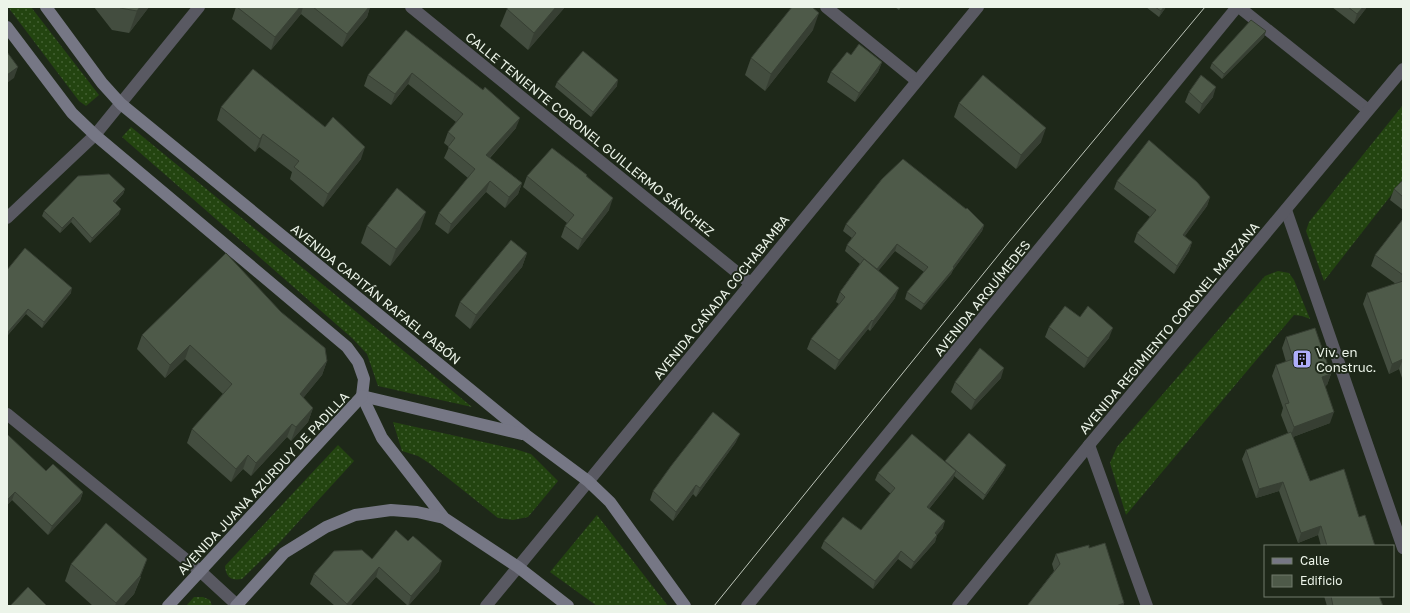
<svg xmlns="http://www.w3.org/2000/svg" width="1410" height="613" font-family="'Golos Text',sans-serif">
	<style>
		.grass { fill: url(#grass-dots) }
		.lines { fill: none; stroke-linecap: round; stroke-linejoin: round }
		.service { stroke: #595962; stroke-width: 12 }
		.minor { stroke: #595962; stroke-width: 12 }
		.secondary { stroke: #767785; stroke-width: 12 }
		.tram { stroke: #bdc5b9; stroke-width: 1 }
		.wall { fill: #434d3f }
		.shaded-wall { fill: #373f33 }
		.building { fill: #4e5a49; stroke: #373f33 }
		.labels { text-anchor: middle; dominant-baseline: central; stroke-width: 4; stroke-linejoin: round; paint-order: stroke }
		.street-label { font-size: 13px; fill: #ecf4e9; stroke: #1e2819 }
		.poi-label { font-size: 13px; fill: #ecf4e9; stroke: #1e2819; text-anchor: start }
	</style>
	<defs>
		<pattern id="grass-dots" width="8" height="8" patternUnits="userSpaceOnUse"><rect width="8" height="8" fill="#234410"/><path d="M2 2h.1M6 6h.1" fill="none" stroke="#436033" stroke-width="1.8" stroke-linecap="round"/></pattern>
	</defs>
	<rect width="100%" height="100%" fill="#1e2819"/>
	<!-- grass -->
	<g class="grass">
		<polygon points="8,7 31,7 99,95 86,106 79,101"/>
		<polygon points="1403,105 1403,180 1324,281 1306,231 1309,222"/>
		<polygon points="131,127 472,407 378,386 367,354 352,338 122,137"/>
		<polygon points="1278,271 1289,273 1294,280 1310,319 1302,316 1294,315 1126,515 1110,463 1117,447 1265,276"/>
		<polygon points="393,422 515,449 531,454 558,481 528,517 513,520 498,518 429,463 418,456 402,451"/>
		<path d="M 338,445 L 354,461 L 280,542 L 242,579 C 231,581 226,577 225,566 Z"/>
		<polygon points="597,515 668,606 597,606 550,572"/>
		<polygon points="194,597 203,597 210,600 212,606 186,606"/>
	</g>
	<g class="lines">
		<!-- service -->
		<polyline class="service" points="1239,7 1368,110"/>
		<!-- minor -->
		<g class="minor">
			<polyline points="411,7 750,283"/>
			<polyline points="826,7 917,81"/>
			<polyline points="1286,210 1403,548"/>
			<polyline points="7,218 95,135 199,7"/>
			<polyline points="7,414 200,571 237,605"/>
			<polyline points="1089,445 1147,606"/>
			<polyline points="486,606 978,7"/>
			<polyline points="747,606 1237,7"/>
			<polyline points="958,606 1089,445 1403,69"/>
		</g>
		<!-- secondary -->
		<g class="secondary">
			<polyline points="46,7 102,83 121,104 526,435 588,481 610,502 685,606"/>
			<polyline points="7,27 72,113 95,135 347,347 358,362 364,379 362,396 382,438 444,518 518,567 568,606"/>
			<polyline points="362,396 522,434"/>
			<polyline points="168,606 362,396"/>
			<polyline points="236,606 284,553 326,527 355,515 391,510 417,512 444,518"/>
		</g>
		<!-- tram -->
		<polyline class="tram" points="714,606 1009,242 1205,7"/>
	</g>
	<!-- wall -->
	<g class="wall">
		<polygon points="94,7 149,7 129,33 112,30"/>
		<polygon points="236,7 370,7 367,17 342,47 301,14 271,50 232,19"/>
		<polygon points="508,7 565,7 528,50 500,26 507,9"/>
		<polygon points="895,7 901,7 899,10"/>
		<polygon points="1146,7 1166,7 1159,17"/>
		<polygon points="1332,7 1367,7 1354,24"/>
		<polygon points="406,30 516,128 490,158 522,183 518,194 505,208 486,192 448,234 435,224 439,213 468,178 444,158 449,147 444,143 448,132 456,122 408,84 391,105 364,86 368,75"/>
		<polygon points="813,30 765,91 745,75 751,58"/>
		<polygon points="1266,31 1264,37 1222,79 1210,68 1212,63"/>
		<polygon points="851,55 882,62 878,72 855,102 827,82 831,72"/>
		<polygon points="557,82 617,86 591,117 555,87"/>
		<polygon points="1189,92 1213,97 1199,114 1185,102"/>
		<polygon points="959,103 1041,142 1016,169 954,117"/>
		<polygon points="221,107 361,159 323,207 290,179 292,172 259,147 255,152 217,120"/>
		<polygon points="527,176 587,176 609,210 578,250 561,237 565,226 567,223 523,187"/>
		<polygon points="1403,180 1403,210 1390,200 1394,189"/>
		<polygon points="1117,181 1210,197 1207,206 1184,237 1192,242 1189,251 1174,274 1134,242 1137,233 1150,217 1114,189"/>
		<polygon points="125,189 123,194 115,203 119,214 90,243 71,222 60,233 42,216 44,211"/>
		<polygon points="1403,219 1403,381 1399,369 1389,374 1363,304 1367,293 1396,284 1371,266 1375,255"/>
		<polygon points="846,224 984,225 982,231 953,270 951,274 921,310 905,299 907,292 924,272 895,251 878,271 895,298 870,331 868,329 835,370 807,349 811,339 839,304 836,302 840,292 860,264 845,251 847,245 852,238 843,231"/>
		<polygon points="367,226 420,229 390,266 361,243"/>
		<polygon points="527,253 522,267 470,329 455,316 460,302"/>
		<polygon points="7,270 71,293 42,328 26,314 7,336"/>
		<polygon points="1049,327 1109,338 1084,368 1045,337"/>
		<polygon points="142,335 327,361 322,375 303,398 313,408 308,422 291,441 287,437 251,476 243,469 231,482 187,443 192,429 223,394 185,359 165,378 137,349"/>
		<polygon points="1286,337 1331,374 1327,385 1325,386 1330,423 1293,437 1310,481 1359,517 1375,546 1321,546 1318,535 1298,543 1279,491 1256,498 1242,459 1246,450 1288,433 1281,415 1283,408 1272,376 1276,365 1286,362 1282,348"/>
		<polygon points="1001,378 971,410 951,392 955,382"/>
		<polygon points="7,436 46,471 83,492 80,501 48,535 12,500 7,505"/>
		<polygon points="736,442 696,497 693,494 673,521 650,500 653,491"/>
		<polygon points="945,461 1004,470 983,500 954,476 953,479 929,509 943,528 937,535 935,542 911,569 898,559 873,589 821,548 824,541 861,530 891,494 875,480 878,473 945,462"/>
		<polygon points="1089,548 1124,603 1123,606 1027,606 1054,571 1052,564 1056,554"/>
		<polygon points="372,559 439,571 408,606 376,577 350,606 335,606 310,584 314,574"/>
		<polygon points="71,564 141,577 134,594 123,606 93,606 65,581"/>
		<polygon points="1324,596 1379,596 1383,606 1327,606"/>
	</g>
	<!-- shaded-wall -->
	<g class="shaded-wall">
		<polygon points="140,7 149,7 129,33 137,11"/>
		<polygon points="300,7 303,7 301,14 271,50 275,37"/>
		<polygon points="369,7 370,7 367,17 342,47 347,34"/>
		<polygon points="556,7 565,7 528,50 534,33"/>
		<polygon points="1164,7 1166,7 1159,17 1161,11"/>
		<polygon points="1363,7 1367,7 1354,24 1357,14"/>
		<polygon points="819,13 813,30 765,91 771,74"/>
		<polygon points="1266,31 1264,37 1222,79 1224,74"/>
		<polygon points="882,62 878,72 855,102 859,93"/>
		<polygon points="18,67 14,78 7,83 7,75"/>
		<polygon points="412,73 408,84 391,105 395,94"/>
		<polygon points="618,80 617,86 591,117 593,112"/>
		<polygon points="1216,87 1213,97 1199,114 1202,104"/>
		<polygon points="520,118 516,128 482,166 486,155"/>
		<polygon points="1046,128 1041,142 1016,169 1021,155"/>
		<polygon points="263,134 259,147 255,152 260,139"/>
		<polygon points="365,147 361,159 323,207 328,194"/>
		<polygon points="490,181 486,192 448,234 451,224"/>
		<polygon points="522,183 518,194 505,208 509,197"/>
		<polygon points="125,189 123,194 111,206 113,201"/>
		<polygon points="1210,197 1207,206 1179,244 1183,235"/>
		<polygon points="613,198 609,210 578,250 582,239"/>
		<polygon points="121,209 119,214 90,243 92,238"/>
		<polygon points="426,212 420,229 390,266 396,249"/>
		<polygon points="73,217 71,222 60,233 62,228"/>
		<polygon points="984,225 982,231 953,270 951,274 921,310 924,304"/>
		<polygon points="1192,242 1189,251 1174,274 1177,266"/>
		<polygon points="897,244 895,251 874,276 877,269"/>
		<polygon points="527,253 522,267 470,329 476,315"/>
		<polygon points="72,288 71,293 42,328 44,322"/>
		<polygon points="899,288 895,298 870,331 873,321"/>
		<polygon points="28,309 26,314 7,336 7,333"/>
		<polygon points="872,320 868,329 835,370 839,360"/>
		<polygon points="1113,328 1109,338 1084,368 1088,358"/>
		<polygon points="190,345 185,359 165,378 170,365"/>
		<polygon points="1403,359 1399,369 1389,374 1392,364"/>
		<polygon points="327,361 322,375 295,408 300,394"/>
		<polygon points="1004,368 1001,378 971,410 975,400"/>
		<polygon points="1331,374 1327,385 1318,388 1322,377"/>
		<polygon points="313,408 308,422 291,441 296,427"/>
		<polygon points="1334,412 1330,423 1290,438 1294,427"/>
		<polygon points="292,424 287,437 251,476 256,463"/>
		<polygon points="740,434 736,442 696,497 700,488"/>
		<polygon points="248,455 243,469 231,482 236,469"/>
		<polygon points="1006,465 1004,470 983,500 985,495"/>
		<polygon points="956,471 953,479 924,515 927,507"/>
		<polygon points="1283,482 1279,491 1256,498 1259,489"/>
		<polygon points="696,485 693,494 673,521 676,512"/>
		<polygon points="15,492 12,500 7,505 7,500"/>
		<polygon points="83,492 80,501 48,535 52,526"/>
		<polygon points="945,521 943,528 937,535 935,542 911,569 914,562"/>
		<polygon points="1321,526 1318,535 1298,543 1301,533"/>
		<polygon points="901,551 898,559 873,589 875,581"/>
		<polygon points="147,559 134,594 123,606 115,606 116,603"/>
		<polygon points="442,561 439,571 408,606 411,596"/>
		<polygon points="379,567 376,577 350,606 346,606 347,604"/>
		<polygon points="1124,603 1123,606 1116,606"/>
	</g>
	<!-- building -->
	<g class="building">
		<polygon points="119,7 140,7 137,11 120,8"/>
		<polygon points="237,7 300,7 275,37"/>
		<polygon points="313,7 369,7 347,34"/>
		<polygon points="508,7 556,7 534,33 507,9"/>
		<polygon points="792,7 812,7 819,13 771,74 751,58"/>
		<polygon points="1155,7 1164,7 1161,11"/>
		<polygon points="1348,7 1363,7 1357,14"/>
		<polygon points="1251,20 1266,31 1224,74 1212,63"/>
		<polygon points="406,30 483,90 485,87 520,118 486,155 522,183 509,197 490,181 451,224 439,213 475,169 448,147 455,138 448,132 463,114 412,73 395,94 368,75"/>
		<polygon points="859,44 882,62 859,93 831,72 847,52 851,55"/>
		<polygon points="583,51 618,80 593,112 557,82"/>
		<polygon points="7,52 18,67 7,75"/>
		<polygon points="253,69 325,127 333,117 365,147 328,194 294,167 299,161 263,134 260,139 221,107"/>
		<polygon points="983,75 1046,128 1021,155 959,103"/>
		<polygon points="1201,75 1216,87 1202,104 1189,92"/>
		<polygon points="1149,140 1197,182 1210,197 1183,235 1192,242 1177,266 1137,233 1156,210 1117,181"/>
		<polygon points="552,148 587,175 586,176 613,198 582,239 565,226 574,215 527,176"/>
		<polygon points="903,159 966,209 967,208 984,225 953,267 954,268 924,304 907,292 928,267 897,244 877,269 847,245 856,233 846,224 882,179"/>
		<polygon points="109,174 125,189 113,201 121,209 92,238 73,217 62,228 44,211 78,176"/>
		<polygon points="1403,180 1403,197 1394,189"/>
		<polygon points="397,188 426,212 396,249 367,226"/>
		<polygon points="1403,219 1403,275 1375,255"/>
		<polygon points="511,240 527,253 476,315 460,302"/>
		<polygon points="25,248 72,288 44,322 28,309 7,333 7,270"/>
		<polygon points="226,253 281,312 325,348 327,361 300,394 313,408 296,427 292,424 256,463 248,455 236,469 192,429 232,384 190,345 170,365 142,335"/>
		<polygon points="864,259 899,288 873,321 872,320 839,360 811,339 845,297 840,292"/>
		<polygon points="1403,281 1403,359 1392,364 1367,293"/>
		<polygon points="1065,306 1080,317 1088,306 1113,328 1088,358 1049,327"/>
		<polygon points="1315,328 1331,374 1322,377 1334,412 1294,427 1285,404 1289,403 1276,365 1293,359 1286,337"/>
		<polygon points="980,348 1004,368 975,400 955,382"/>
		<polygon points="713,412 740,434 700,488 696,485 676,512 653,491 671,466"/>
		<polygon points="1291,432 1310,481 1344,469 1359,517 1365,515 1375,546 1327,546 1321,526 1301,533 1283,482 1259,489 1246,450"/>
		<polygon points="969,433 1006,465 985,495 945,461"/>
		<polygon points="912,434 956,471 927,507 945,521 935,533 937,535 914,562 901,551 875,581 824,541 843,517 861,530 895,488 878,473"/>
		<polygon points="8,435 46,471 53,464 83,492 52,526 15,492 7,500 7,436"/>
		<polygon points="106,523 147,559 140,576 116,603 71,564"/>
		<polygon points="396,530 408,541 413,536 442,561 411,596 379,567 347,604 314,574 334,551 362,550 372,559"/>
		<polygon points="1105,543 1124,603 1116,606 1027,606 1060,564 1056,554 1089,545 1089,548"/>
		<polygon points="28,587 47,606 10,606"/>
		<polygon points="1331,596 1379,596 1383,606 1333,606"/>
	</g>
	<!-- icons -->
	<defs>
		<symbol id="building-square" viewBox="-11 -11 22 22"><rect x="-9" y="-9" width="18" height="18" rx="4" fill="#aeaefa" stroke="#1e2819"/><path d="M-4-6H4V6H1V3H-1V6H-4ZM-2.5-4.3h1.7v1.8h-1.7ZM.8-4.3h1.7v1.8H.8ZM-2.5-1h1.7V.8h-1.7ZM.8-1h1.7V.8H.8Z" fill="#111"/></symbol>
	</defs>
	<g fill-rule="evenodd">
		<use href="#building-square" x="1291" y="348" width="22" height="22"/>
	</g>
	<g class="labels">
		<!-- street labels -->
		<g class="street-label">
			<text transform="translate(590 134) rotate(39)">CALLE TENIENTE CORONEL GUILLERMO SÁNCHEZ</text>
			<text transform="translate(376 294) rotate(39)">AVENIDA CAPITÁN RAFAEL PABÓN</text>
			<text transform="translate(721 297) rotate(-51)">AVENIDA CAÑADA COCHABAMBA</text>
			<text transform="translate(982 298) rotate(-51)">AVENIDA ARQUÍMEDES</text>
			<text transform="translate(1169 328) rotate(-50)">AVENIDA REGIMIENTO CORONEL MARZANA</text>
			<text transform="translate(263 483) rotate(-47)">AVENIDA JUANA AZURDUY DE PADILLA</text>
		</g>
		<!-- poi labels -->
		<g class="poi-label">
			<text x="1316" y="352">Viv. en<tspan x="1316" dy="15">Construc.</tspan></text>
		</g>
	</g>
	<!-- border -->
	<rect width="1410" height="613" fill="none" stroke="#ecf4e9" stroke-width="16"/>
	<!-- legend -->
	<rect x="1264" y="545" width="130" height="52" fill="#1e2819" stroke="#707a6c"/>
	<rect x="1272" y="558" width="20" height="6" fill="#767785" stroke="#707a6c"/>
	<text x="1300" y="565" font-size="12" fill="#ecf4e9">Calle</text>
	<rect x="1272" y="575" width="20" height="12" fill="#4e5a49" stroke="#707a6c"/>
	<text x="1300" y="585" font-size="12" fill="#ecf4e9">Edificio</text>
</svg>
